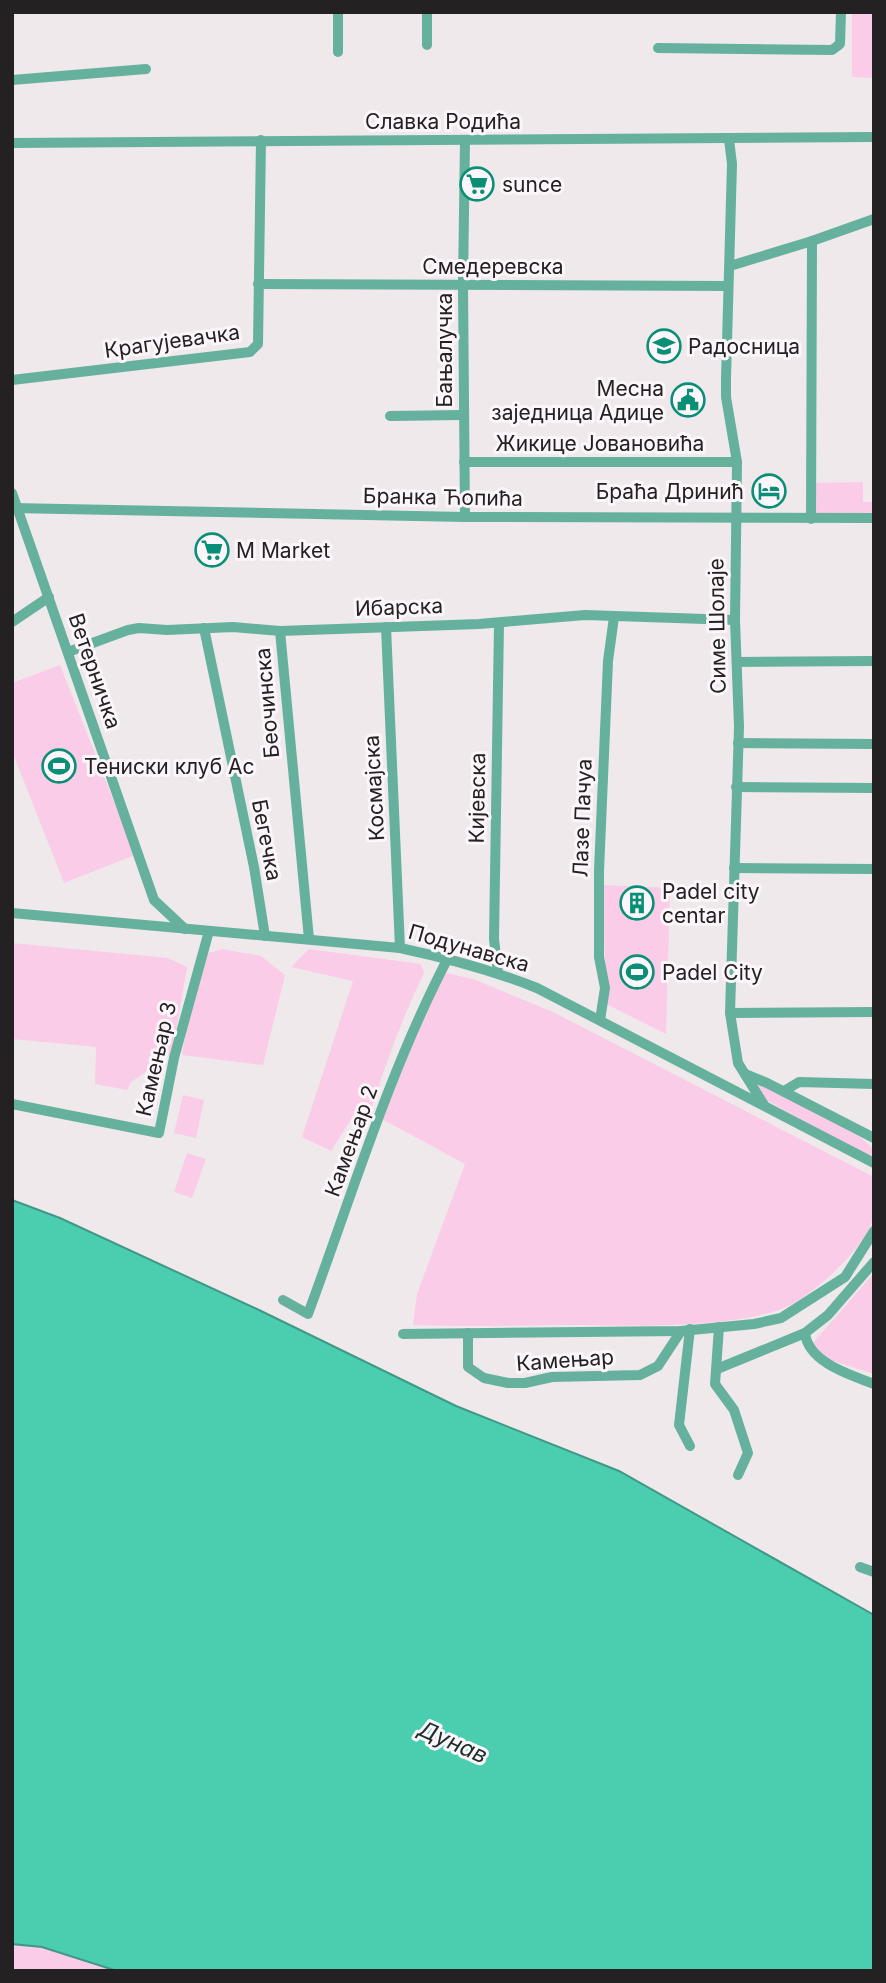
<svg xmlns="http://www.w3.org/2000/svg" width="886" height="1983" font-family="Inter,sans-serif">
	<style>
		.green { fill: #facce8 }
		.water { fill: #4bcdb0; stroke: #3f9985; stroke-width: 2 }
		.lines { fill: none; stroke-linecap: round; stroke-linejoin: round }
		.minor { stroke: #65b19d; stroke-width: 10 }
		.labels { text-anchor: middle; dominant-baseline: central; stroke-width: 6; stroke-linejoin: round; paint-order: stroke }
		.street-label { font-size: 21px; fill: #232122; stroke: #fcf6fa }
		.poi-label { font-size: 21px; fill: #232122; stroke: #fcf6fa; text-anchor: start }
		.water-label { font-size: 23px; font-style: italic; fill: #1a302a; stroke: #fcf6fa }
	</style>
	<rect width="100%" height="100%" fill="#efe9ec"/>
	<!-- green -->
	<g class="green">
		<polygon points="852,12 874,12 874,78 852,77"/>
		<polygon points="863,482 863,502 874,502 874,515 815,515 815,483"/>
		<polygon points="60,665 135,855 64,883 12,751 12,683"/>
		<polygon points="603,885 670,888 666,1034 606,1004"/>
		<polygon points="12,943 168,958 187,967 172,1054 131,1082 127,1090 95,1084 96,1047 12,1039"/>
		<polygon points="222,949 261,956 285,975 263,1065 182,1055 199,956"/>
		<path d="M 309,949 L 421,964 L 424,973 C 402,1018 385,1065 370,1113 L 359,1107 L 331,1151 L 302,1137 L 353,981 L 291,967 Z"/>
		<path d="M 446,973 L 473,979 L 553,1012 L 874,1177 C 874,1189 876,1202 874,1214 C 869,1246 808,1301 779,1310 C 726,1328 640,1326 583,1325 C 526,1325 470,1327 413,1325 L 417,1294 L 465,1164 L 380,1118 L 427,1005 Z"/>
		<polygon points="750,1079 859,1136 874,1149 874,1159 762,1098"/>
		<polygon points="183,1095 204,1100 196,1138 174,1133"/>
		<polygon points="187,1153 206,1159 192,1198 174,1192"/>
		<polygon points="874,1273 874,1374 827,1359 813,1343"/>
		<polygon points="12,1944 42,1947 117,1971 12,1971"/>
	</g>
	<!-- water -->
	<polygon class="water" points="12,1200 60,1218 259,1310 456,1406 619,1471 874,1615 874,1971 117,1971 42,1947 12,1944"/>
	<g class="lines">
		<!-- minor -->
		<g class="minor">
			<polyline points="427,45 427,12"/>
			<polyline points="658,48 832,50 840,44 841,12"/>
			<polyline points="338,52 338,12"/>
			<polyline points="12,80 146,69"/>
			<polyline points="729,139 732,164 726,378 726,397 737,462 735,620 739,727 730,1013 738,1063 764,1105"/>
			<polyline points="465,140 463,285 465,517"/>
			<polyline points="12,143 874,137"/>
			<polyline points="730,266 812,241 874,219"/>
			<polyline points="258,284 728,286"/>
			<polyline points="12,380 250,352 258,344 261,140"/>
			<polyline points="390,416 463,415"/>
			<polyline points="464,462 737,462"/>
			<polyline points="12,493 154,900 185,929"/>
			<polyline points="12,508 465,517 874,518"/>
			<polyline points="811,519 812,241"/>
			<polyline points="12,622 49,597"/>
			<polyline points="386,627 400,948"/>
			<polyline points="204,628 254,867 265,936"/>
			<polyline points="280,631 309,939"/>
			<polyline points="68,652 128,630 139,628 167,630 233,627 280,631 479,624 585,615 735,620"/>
			<polyline points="737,662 874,661"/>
			<polyline points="738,743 874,744"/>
			<polyline points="736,787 874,788"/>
			<polyline points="734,868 874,869"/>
			<path d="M 12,913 L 400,948 C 447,958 492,970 537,988 L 874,1163"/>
			<polyline points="498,973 494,939 499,623"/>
			<polyline points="730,1013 874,1012"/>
			<polyline points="600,1020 605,988 599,957 599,871 608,661 614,617"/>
			<polyline points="745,1074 767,1083 874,1138"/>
			<polyline points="784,1091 799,1082 874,1084"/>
			<polyline points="12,1104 159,1133 174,1058 209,931"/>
			<path d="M 283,1300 L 308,1314 C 352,1195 389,1071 448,958"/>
			<polyline points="719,1327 715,1384 734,1410 748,1453 738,1475"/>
			<polyline points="690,1329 679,1425 690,1446"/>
			<polyline points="468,1333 468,1367 484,1378 508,1383 525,1383 552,1377 640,1375 658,1366 681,1331"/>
			<path d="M 805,1333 C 808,1362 850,1375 874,1384"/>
			<polyline points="403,1334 681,1331 754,1324 781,1318 845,1277 874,1231"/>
			<polyline points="717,1369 805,1333 828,1315 874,1262"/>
			<polyline points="860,1567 874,1572"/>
		</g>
	</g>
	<!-- icons -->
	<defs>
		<symbol id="supermarket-ring" viewBox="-11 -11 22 22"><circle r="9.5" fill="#fcf6fa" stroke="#088f76" stroke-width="1.5"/><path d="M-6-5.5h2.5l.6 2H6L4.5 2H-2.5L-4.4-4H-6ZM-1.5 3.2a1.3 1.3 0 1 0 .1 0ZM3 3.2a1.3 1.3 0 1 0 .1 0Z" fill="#088f76"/></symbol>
		<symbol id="school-ring" viewBox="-11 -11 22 22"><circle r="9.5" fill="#fcf6fa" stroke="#088f76" stroke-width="1.5"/><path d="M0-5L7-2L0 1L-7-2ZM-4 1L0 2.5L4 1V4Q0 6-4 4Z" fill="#088f76"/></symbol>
		<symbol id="civic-ring" viewBox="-11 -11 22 22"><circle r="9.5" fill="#fcf6fa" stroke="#088f76" stroke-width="1.5"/><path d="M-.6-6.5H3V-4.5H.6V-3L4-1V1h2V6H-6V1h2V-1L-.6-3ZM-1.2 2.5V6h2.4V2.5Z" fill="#088f76"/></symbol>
		<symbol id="hotel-ring" viewBox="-11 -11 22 22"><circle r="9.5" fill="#fcf6fa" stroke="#088f76" stroke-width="1.5"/><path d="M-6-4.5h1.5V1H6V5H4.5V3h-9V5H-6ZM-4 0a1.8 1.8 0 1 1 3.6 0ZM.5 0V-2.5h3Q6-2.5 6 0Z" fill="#088f76"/></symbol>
		<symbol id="stadium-ring" viewBox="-11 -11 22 22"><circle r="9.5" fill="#fcf6fa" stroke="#088f76" stroke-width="1.5"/><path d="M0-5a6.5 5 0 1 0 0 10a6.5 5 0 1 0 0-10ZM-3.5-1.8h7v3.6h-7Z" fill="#088f76"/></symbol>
		<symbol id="building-ring" viewBox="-11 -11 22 22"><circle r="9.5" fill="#fcf6fa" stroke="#088f76" stroke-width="1.5"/><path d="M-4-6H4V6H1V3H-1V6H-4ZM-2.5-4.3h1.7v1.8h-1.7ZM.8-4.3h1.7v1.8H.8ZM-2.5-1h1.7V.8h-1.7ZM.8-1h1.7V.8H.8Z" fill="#088f76"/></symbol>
	</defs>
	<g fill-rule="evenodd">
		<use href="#supermarket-ring" x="458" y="165" width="38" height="38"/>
		<use href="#school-ring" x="645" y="327" width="38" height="38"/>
		<use href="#civic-ring" x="669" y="381" width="38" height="38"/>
		<use href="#hotel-ring" x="750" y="472" width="38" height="38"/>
		<use href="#supermarket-ring" x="193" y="531" width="38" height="38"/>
		<use href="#stadium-ring" x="40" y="747" width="38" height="38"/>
		<use href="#building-ring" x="618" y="884" width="38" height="38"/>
		<use href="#stadium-ring" x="618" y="953" width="38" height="38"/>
	</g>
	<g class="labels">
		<!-- street labels -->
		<g class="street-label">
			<text x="443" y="121">Славка Родића</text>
			<text x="493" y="266">Смедеревска</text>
			<text transform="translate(172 341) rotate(-8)">Крагујевачка</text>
			<text transform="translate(444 350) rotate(-90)">Бањалучка</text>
			<text x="600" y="443">Жикице Јовановића</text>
			<text transform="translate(443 497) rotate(1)">Бранка Ћопића</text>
			<text transform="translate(399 607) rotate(-2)">Ибарска</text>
			<text transform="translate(717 626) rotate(-91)">Симе Шолаје</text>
			<text transform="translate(95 671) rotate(71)">Ветерничка</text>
			<text transform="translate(267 703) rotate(-95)">Беочинска</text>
			<text transform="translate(374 788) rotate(-93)">Космајска</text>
			<text transform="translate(477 798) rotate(-89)">Кијевска</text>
			<text transform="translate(582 818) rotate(-88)">Лазе Пачуа</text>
			<text transform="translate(267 840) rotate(79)">Бегечка</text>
			<text transform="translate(469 948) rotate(16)">Подунавска</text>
			<text transform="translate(156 1059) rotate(-77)">Камењар 3</text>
			<text transform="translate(351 1141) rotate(-70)">Камењар 2</text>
			<text transform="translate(565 1360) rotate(-4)">Камењар</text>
		</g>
		<!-- poi labels -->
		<g class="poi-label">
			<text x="502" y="184">sunce</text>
			<text x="688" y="346">Радосница</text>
			<text x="664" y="388" text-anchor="end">Месна<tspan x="664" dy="24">заједница Адице</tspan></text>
			<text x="744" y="491" text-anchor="end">Браћа Дринић</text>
			<text x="236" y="550">M Market</text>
			<text x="84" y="766">Тениски клуб Ас</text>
			<text x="662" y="891">Padel city<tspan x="662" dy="24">centar</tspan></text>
			<text x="662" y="972">Padel City</text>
		</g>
		<!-- water labels -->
		<g class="water-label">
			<text transform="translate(453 1742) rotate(24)">Дунав</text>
		</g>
	</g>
	<!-- border -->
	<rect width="886" height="1983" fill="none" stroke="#232122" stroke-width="28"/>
</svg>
